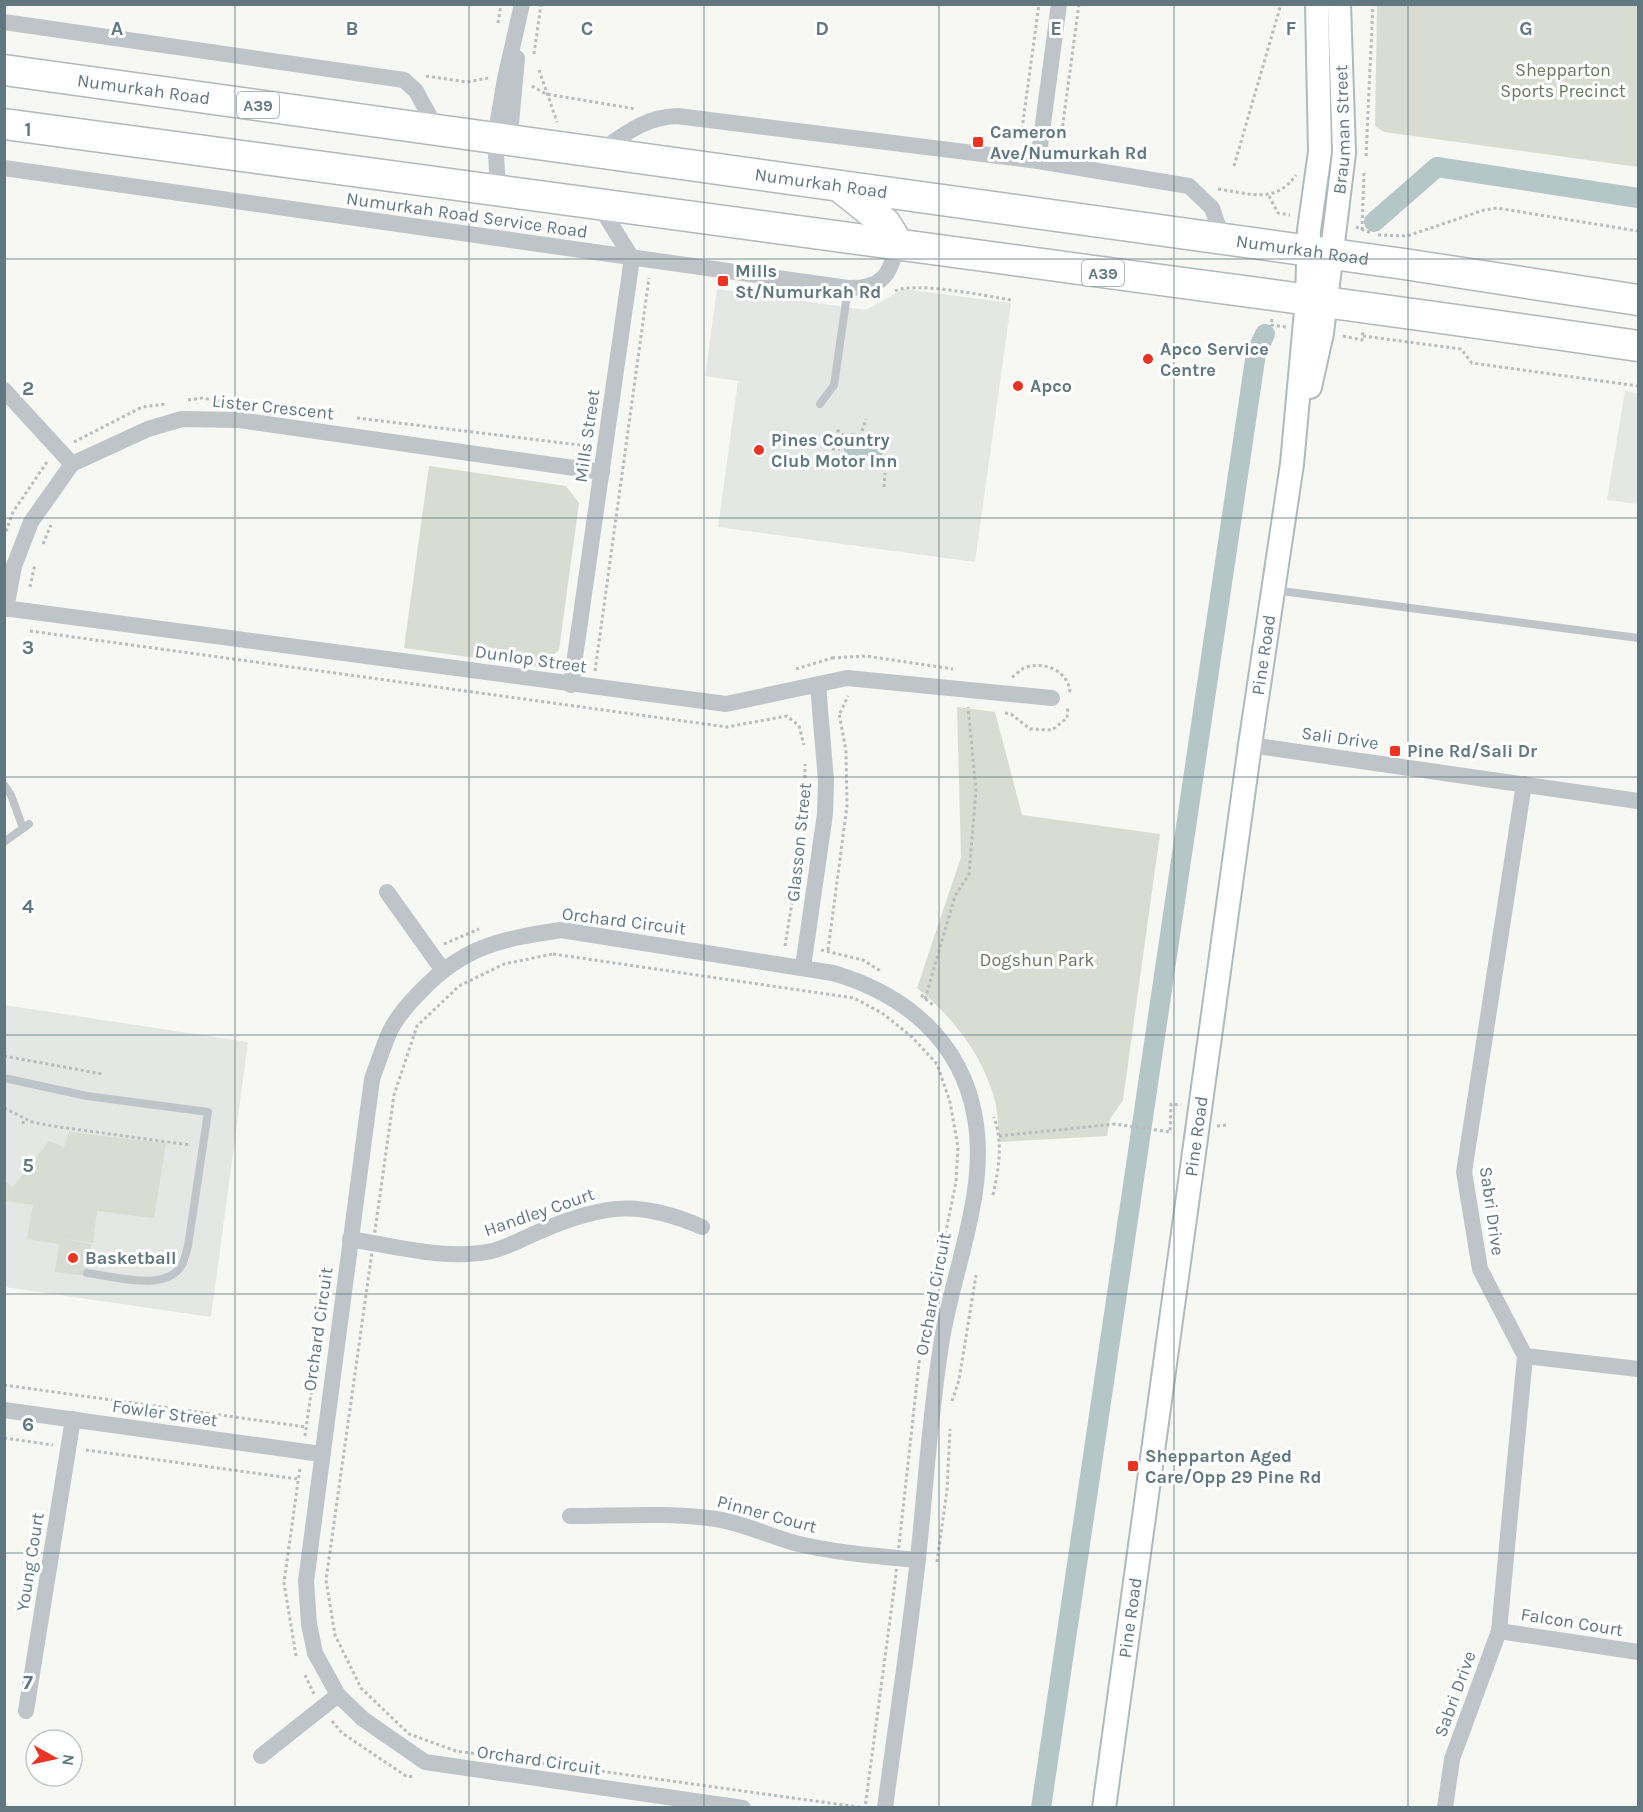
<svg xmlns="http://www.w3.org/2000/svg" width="1643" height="1812" font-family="Karla,sans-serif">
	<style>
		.built { fill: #e5e7e5 }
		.green { fill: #d8dcd3 }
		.water { fill: #b5c6c7 }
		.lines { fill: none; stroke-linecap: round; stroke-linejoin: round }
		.canal { stroke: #b5c6c7; stroke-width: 20 }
		.secondary-casing { stroke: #b0b9bc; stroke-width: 26 }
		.highway-casing { stroke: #b1b7ba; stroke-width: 33 }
		.path { stroke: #b8bdbf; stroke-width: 3; stroke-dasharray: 3 3; stroke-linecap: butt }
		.lane { stroke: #bec4c7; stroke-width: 8 }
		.street { stroke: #bec4c7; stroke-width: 16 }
		.secondary { stroke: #fff; stroke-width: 22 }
		.highway { stroke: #fff; stroke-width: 30 }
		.grid { fill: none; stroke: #617880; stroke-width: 1.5; stroke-opacity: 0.55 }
		.poi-dot { fill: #e93323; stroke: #fff; stroke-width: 2 }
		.labels { text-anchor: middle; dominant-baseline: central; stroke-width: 6; stroke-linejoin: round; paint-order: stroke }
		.shield { fill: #fff; stroke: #90a0a6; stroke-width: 1.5 }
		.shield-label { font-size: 16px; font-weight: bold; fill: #617880 }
		.park-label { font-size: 18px; fill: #687860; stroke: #fff }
		.street-label { font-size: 18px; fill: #617880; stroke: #fff }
		.poi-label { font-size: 18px; font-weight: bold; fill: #617880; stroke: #fff; text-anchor: start }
		.grid-label { font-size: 20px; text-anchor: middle; font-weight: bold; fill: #617880; stroke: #fff; stroke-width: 6; stroke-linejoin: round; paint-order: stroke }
	</style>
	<rect width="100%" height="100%" fill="#f7f7f4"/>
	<!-- built -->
	<g class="built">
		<polygon points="717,289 866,310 903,289 1011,303 975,562 718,527 738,381 705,376"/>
		<polygon points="1625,391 1638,393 1638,504 1607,500"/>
		<polygon points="4,1005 248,1042 211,1317 5,1287"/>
	</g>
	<!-- green -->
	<g class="green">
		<polygon points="1377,5 1638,5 1638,167 1384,132 1375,126"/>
		<polygon points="429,466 566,486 579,503 559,650 540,667 404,648"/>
		<path d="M 957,707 L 995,712 L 1022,815 L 1160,834 L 1123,1100 L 1110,1119 L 1107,1136 L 1000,1142 C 998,1129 998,1114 995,1101 C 983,1055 953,1017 917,988 L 961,857 Z"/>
		<polygon points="69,1132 166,1143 154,1218 97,1211 93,1243 60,1238 91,1244 87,1276 55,1272 59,1244 27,1239 33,1205 5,1201 4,1181 13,1187 49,1141 64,1147"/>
	</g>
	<!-- water -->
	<polygon class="water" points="853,433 867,437 871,447 881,446 883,456 872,461 845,454 843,442 846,436"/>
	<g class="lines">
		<!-- canal -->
		<g class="canal">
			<polyline points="1374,222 1437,167 1638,198"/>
			<polyline points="1041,1808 1256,353 1265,334"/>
		</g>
		<defs>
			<g id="secondary">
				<path id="s1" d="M 1310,387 L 1322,333 L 1344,153 L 1339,4"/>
				<path id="s2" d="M 1104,1808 L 1250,745 L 1292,464 L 1307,300 L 1309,230 L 1320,152 L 1317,4"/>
			</g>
			<g id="highway">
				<path id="s3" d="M 4,70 L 1404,264 L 1638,300"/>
				<path d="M 4,124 C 339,166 673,213 1006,259 C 1217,288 1428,315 1638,346"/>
				<polyline points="839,186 885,223 898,244"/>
			</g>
		</defs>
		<!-- secondary casing -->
		<use href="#secondary" class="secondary-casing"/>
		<!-- highway casing -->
		<use href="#highway" class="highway-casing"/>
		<!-- path -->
		<g class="path">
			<polyline points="498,23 501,4"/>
			<polyline points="534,54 541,4"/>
			<polyline points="539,70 557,122"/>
			<polyline points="426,76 467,82 488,78"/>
			<polyline points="532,86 546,94 636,109"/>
			<polyline points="1022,129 1039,4"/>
			<polyline points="1061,138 1079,4"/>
			<polyline points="1366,156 1373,4"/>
			<polyline points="1234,166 1281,4"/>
			<path d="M 1218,189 C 1248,193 1275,205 1296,175"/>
			<polyline points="1269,196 1278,213 1290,215"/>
			<polyline points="1356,227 1371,233"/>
			<polyline points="1362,230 1364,171"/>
			<polyline points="1378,235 1407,236 1484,210 1497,208 1638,231"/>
			<path d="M 895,291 C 915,281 986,296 1011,300"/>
			<polyline points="1272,319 1271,325 1286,327"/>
			<polyline points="1343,336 1362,340 1363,330"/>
			<polyline points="1363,336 1461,349 1472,363 1638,386"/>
			<polyline points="188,400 202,398 220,401"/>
			<polyline points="357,418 588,446"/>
			<polyline points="837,430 844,436"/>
			<polyline points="862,431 866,419"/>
			<polyline points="860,439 862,434"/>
			<polyline points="74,442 142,407 166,404"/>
			<polyline points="832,449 840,449"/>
			<polyline points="884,487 885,473"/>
			<polyline points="4,537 13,512 47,462"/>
			<polyline points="43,544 51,525"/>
			<polyline points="30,587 35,564"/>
			<polyline points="30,631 727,727 787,716 799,726 804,745"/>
			<polyline points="832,658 866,656 953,669"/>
			<polyline points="796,669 832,658 833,662"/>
			<polyline points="595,671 649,278"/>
			<path d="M 1012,677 C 1016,675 1020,670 1024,668 C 1043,660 1070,671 1070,694"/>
			<polyline points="840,713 848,696"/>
			<polyline points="1005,713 1011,714 1030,729 1052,730 1067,718 1068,707"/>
			<polyline points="805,820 805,764"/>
			<polyline points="444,944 479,929"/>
			<polyline points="785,946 799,859"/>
			<polyline points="821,950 863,960 882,972"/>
			<polyline points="828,950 847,806 846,751 839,713"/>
			<polygon points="553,954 854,998 882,1013 912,1037 937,1064 950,1102 958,1147 956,1182 919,1363 895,1582 865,1808 456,1751 409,1734 361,1688 335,1635 326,1580 394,1095 417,1026 459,986 504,964"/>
			<polyline points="921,995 934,1006"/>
			<polyline points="925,999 955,896 969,874 976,790 968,707"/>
			<polyline points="4,1056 102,1074"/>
			<polyline points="4,1108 32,1122 52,1126 190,1145"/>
			<polyline points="23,1124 24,1118"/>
			<polyline points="1217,1126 1227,1125"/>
			<polyline points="999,1136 1115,1124 1170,1132 1171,1104 1181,1105"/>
			<polyline points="4,1168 5,1167"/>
			<path d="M 993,1195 C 999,1168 1003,1143 994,1117"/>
			<polyline points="4,1385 306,1427"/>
			<polyline points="952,1401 959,1380 976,1275"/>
			<polyline points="305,1436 315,1366"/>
			<polyline points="4,1438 53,1445"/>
			<polyline points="86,1450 298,1479"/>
			<polyline points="937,1562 947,1490 950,1429"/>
			<polyline points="296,1656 284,1583 300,1467"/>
			<polyline points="305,1675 314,1694"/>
			<polyline points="332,1721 342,1733 406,1776 415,1777"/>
		</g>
		<!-- lane -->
		<g class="lane">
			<polyline points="820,404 834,385 848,288"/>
			<polyline points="1274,590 1638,638"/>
			<polyline points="4,785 11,795 23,828"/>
			<polyline points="4,842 29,824"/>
			<path d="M 4,1078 L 87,1096 L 208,1112 L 188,1246 C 186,1252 185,1259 182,1265 C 165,1293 114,1276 87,1273"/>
		</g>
		<!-- street -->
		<g class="street">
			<polyline points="4,22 404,80 416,91 437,130"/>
			<polyline points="509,145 517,58"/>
			<path d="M 599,152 C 625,134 645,117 677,116 L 1038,161 L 1189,186 L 1212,208 L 1223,240"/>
			<polyline points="1038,161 1059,4"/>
			<path d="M 4,168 L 848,288 C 884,289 889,274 898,244"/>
			<polyline points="498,188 495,138 505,79 522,4"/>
			<polyline points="4,390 72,464"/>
			<polyline points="4,608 726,704 847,678 1052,698"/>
			<polyline points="6,609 14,566 31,522 72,464 148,429 182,419 239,420 602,472"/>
			<polyline points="571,685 632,258 597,202"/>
			<polyline points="1250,745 1638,801"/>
			<polyline points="387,892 442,969"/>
			<polyline points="803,967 825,814 826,781 818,685"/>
			<path d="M 350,1239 C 395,1246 446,1261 492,1251 C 509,1247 527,1236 543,1230 C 604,1204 640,1200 702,1227"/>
			<polyline points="1525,1356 1638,1369"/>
			<polyline points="4,1410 321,1454"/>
			<path d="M 570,1516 C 618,1516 668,1512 716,1519 C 744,1523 768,1536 795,1543 C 835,1553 877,1556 918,1560"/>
			<polyline points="1499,1631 1638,1652"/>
			<polyline points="26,1711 73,1419"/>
			<polyline points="261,1756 338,1695"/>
			<path d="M 743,1808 L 425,1762 L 363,1719 L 338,1695 L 315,1653 L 309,1624 L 306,1581 L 372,1079 C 378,1063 383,1047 390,1031 C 397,1017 410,1002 421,991 C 464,946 501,939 561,930 L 833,973 C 905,994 962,1041 975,1118 C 988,1192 954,1267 942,1339 C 930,1411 926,1485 918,1558 C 909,1641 896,1724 885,1808"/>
			<polyline points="1445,1808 1452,1759 1499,1631 1525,1356 1480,1269 1464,1172 1524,784"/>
		</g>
		<!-- secondary -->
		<use href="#secondary" class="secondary"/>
		<!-- highway -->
		<use href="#highway" class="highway"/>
	</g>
	<!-- grid -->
	<path class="grid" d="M 235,4 L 235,1808M 469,4 L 469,1808M 704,4 L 704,1808M 939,4 L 939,1808M 1174,4 L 1174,1808M 1408,4 L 1408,1808M 4,259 L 1638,259M 4,518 L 1638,518M 4,777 L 1638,777M 4,1035 L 1638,1035M 4,1294 L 1638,1294M 4,1553 L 1638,1553"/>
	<!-- markers -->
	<g class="poi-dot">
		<rect x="972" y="136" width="12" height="12" rx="3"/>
		<rect x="717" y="275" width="12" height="12" rx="3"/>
		<circle cx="1148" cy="359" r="6"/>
		<circle cx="1018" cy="386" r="6"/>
		<circle cx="759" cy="450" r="6"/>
		<rect x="1389" y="745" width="12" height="12" rx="3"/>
		<circle cx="73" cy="1258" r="6"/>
		<rect x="1127" y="1460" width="12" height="12" rx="3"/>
	</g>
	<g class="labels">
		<!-- shield labels -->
		<g class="shield">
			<rect x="237" y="92" width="42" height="26" rx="4.5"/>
			<rect x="1082" y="260" width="42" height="26" rx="4.5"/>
		</g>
		<g class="shield-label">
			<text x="258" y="105">A39</text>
			<text x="1103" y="273">A39</text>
		</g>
		<!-- park labels -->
		<g class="park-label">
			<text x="1563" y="70">Shepparton<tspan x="1563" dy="21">Sports Precinct</tspan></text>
			<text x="1037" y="960">Dogshun Park</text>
		</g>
		<!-- street labels -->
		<g class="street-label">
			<text stroke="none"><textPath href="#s3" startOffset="141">Numurkah Road</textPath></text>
			<text stroke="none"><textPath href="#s1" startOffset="260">Brauman Street</textPath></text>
			<text stroke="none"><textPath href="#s3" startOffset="825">Numurkah Road</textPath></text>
			<text transform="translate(467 215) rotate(8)">Numurkah Road Service Road</text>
			<text stroke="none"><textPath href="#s3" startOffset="1311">Numurkah Road</textPath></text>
			<text transform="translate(273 407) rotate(6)">Lister Crescent</text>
			<text transform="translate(587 436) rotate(-82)">Mills Street</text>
			<text stroke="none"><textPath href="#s2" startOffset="1164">Pine Road</textPath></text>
			<text transform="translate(531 659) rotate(8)">Dunlop Street</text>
			<text transform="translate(1340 738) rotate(8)">Sali Drive</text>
			<text transform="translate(799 842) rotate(-84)">Glasson Street</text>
			<text transform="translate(624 921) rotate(7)">Orchard Circuit</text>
			<text stroke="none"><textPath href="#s2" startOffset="678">Pine Road</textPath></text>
			<text transform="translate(1492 1211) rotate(82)">Sabri Drive</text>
			<text transform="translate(539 1212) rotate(-19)">Handley Court</text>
			<text transform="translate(933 1294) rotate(-79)">Orchard Circuit</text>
			<text transform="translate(318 1329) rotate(-82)">Orchard Circuit</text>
			<text transform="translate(165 1413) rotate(8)">Fowler Street</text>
			<text transform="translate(767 1514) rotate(15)">Pinner Court</text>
			<text transform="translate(30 1562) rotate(-81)">Young Court</text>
			<text stroke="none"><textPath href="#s2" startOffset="192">Pine Road</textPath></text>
			<text transform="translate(1572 1622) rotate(9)">Falcon Court</text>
			<text transform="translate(1455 1694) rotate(-70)">Sabri Drive</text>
			<text transform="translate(539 1760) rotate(8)">Orchard Circuit</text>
		</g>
		<!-- poi labels -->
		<g class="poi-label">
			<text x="990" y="132">Cameron<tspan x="990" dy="21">Ave/Numurkah Rd</tspan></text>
			<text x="735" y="271">Mills<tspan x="735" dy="21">St/Numurkah Rd</tspan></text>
			<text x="1160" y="349">Apco Service<tspan x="1160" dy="21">Centre</tspan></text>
			<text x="1030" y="386">Apco</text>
			<text x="771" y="440">Pines Country<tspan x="771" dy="21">Club Motor Inn</tspan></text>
			<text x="1407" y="751">Pine Rd/Sali Dr</text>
			<text x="85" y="1258">Basketball</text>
			<text x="1145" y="1456">Shepparton Aged<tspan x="1145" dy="21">Care/Opp 29 Pine Rd</tspan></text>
		</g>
	</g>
	<g class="grid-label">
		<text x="117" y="35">A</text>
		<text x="352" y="35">B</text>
		<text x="587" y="35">C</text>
		<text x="822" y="35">D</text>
		<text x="1056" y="35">E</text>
		<text x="1291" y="35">F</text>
		<text x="1526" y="35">G</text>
		<text x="28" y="136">1</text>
		<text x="28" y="395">2</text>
		<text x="28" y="654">3</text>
		<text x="28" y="913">4</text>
		<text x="28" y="1172">5</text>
		<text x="28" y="1431">6</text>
		<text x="28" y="1689">7</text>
	</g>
	<!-- border -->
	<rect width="1643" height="1812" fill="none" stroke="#617880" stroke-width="12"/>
	<!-- north arrow -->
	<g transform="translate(54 1758) rotate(98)"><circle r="28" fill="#ffffff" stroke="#c0c9cc" stroke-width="1.5"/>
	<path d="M0-4.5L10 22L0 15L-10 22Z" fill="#e93323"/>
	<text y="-9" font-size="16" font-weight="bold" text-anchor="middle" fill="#617880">N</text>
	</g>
</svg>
